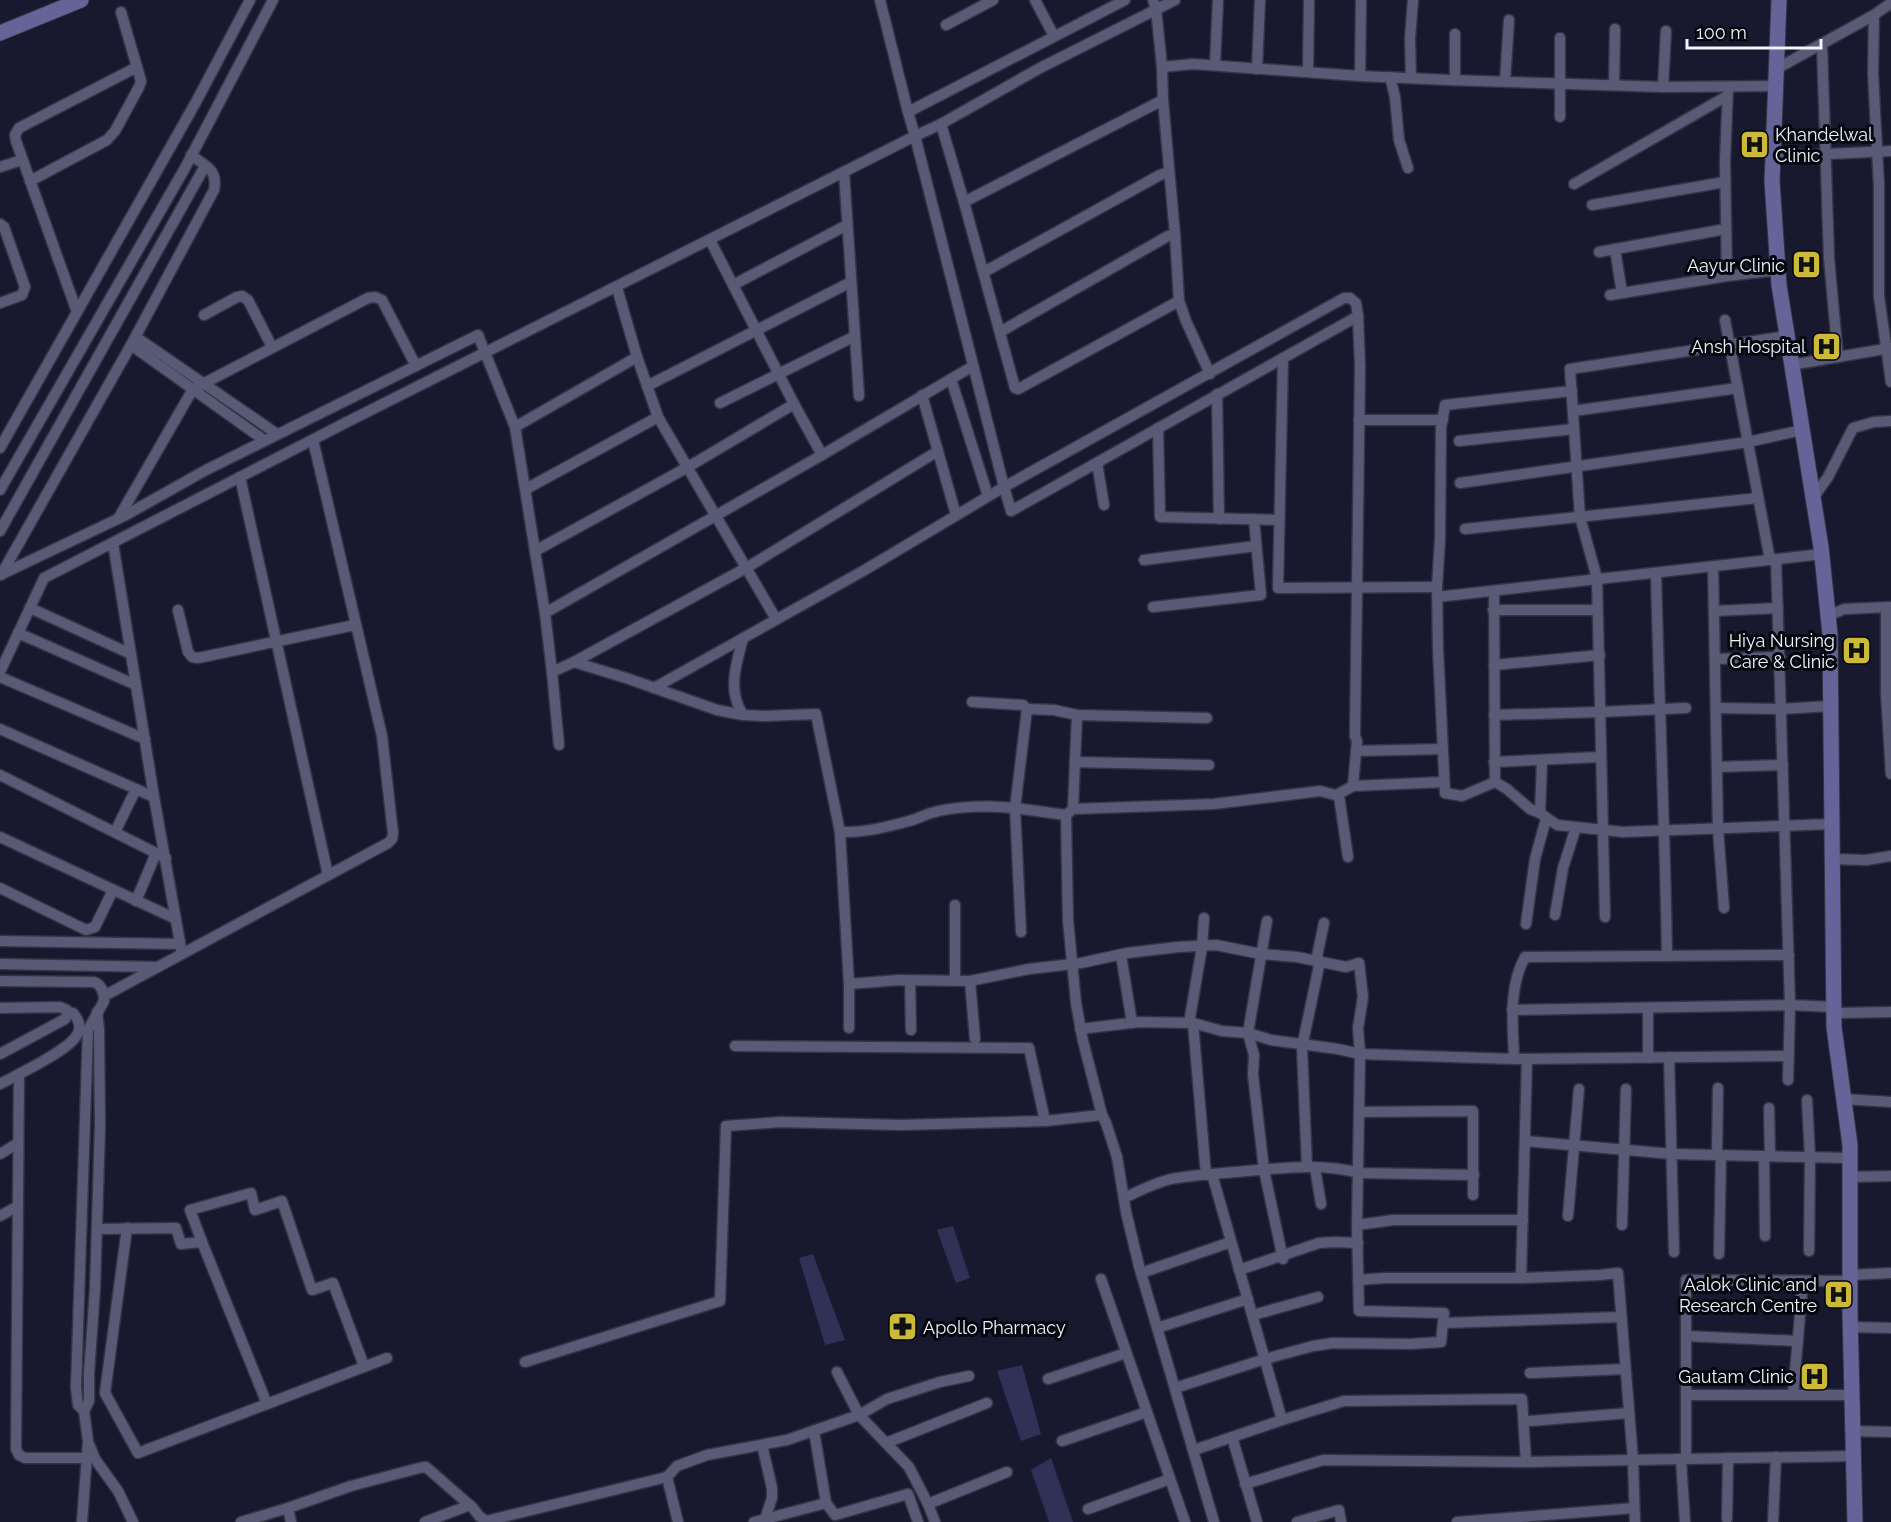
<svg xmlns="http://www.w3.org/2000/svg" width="1891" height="1522" font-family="Raleway,sans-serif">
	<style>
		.green { fill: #303156 }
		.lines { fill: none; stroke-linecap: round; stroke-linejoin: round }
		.street-casing { stroke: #343445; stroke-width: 13 }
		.secondary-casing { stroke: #343445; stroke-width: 17 }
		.street { stroke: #595b76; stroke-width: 10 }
		.secondary { stroke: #646498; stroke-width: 15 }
		.labels { text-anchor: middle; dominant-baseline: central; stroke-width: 6; stroke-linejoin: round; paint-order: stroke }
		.poi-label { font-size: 18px; fill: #f2f3fd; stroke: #05050e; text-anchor: end }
	</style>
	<rect width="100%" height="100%" fill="#18192f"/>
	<!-- green -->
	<g class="green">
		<polygon points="953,1226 970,1278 956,1283 937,1230"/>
		<polygon points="813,1254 845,1340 825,1345 799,1258"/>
		<polygon points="1022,1365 1041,1434 1021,1441 997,1371"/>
		<polygon points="1051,1458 1073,1522 1049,1522 1031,1470"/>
	</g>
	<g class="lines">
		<defs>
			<g id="street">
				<polyline points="880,0 908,112 1125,0"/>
				<polyline points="1035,0 1054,36"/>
				<polyline points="1153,0 1156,9 1162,67 1163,100 1175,235 1179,301 1186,321 1210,374"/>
				<polyline points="1891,3 1874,15 1873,73 1879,186 1879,296 1891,382"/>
				<polyline points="946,25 993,0"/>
				<polyline points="1822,45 1829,258 1838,357"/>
				<polyline points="1215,65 1218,0"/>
				<polyline points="1162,67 1193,64 1360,76 1450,80 1663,87 1776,86"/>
				<polyline points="1257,69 1260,0"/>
				<polyline points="1776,69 1874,15"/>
				<polyline points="1308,71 1309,0"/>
				<polyline points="1360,76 1361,0"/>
				<polyline points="1390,77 1395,97 1399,140 1408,168"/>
				<polyline points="1411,78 1410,39 1413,0"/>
				<polyline points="1455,80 1455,34"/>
				<polyline points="1505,81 1509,20"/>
				<polyline points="1614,85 1615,29"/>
				<polyline points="1663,87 1666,31"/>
				<polyline points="1163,100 964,202 1015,388 1018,389 1179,301"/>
				<polyline points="908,112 915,136 941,124 1040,68 1175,0"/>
				<polyline points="1560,117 1560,38"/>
				<polyline points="941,124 964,202"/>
				<polyline points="1774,153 1808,155 1891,151"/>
				<polyline points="0,167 22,160"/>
				<polyline points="844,172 859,396"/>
				<polyline points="30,181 107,140 115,131 139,87 141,81 121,12"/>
				<polyline points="1574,184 1727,96"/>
				<polyline points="1592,205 1725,182"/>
				<polyline points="0,224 4,227 25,287 22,295 0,303"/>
				<polyline points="710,240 794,404"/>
				<polyline points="1615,249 1622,293"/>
				<polyline points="1599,252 1726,229"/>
				<polyline points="984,272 1160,175 1169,172"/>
				<polyline points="1727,276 1778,270"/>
				<polyline points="733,285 847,225"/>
				<polyline points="617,288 637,357 658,417"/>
				<polyline points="1610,295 1727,276 1725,161 1728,87"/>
				<polyline points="77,312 16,141 15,135 19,128 137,67"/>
				<polyline points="204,315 237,297 242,296 248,300 272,347"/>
				<polyline points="1725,320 1770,560"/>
				<polyline points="1000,332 1168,236 1175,235"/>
				<polyline points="136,337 277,434"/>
				<polyline points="131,345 264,440"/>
				<polyline points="1283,358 1278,588 1437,587"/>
				<polyline points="1791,365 1891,348"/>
				<polyline points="951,379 988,496"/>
				<polyline points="647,386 851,282"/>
				<polyline points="1572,391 1445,405 1441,428 1440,539 1437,587 1438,649 1445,793 1462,796 1495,782 1507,789 1530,809 1540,813 1557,825 1623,832 1832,824"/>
				<polyline points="1217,394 1219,519"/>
				<polyline points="922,395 956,515"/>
				<polyline points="720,403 855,336"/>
				<polyline points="1573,411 1738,388"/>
				<polyline points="1359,420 1443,420"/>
				<polyline points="515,427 637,357"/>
				<polyline points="1158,428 1160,517 1279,520"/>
				<polyline points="1459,441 1574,429"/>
				<polyline points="0,448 196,102 250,0"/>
				<polyline points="1097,463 1104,505"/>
				<polyline points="240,477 328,875"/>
				<polyline points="1460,483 1748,442 1802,430"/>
				<polyline points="526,489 658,417 776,619"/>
				<polyline points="0,490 185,168 273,0"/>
				<polyline points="1813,498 1828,477 1853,428 1874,422 1891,421"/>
				<polyline points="118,519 193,389 368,298 375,297 382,300 416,366"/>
				<polyline points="1465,529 1758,498"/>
				<polyline points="0,531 205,166"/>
				<polyline points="113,543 154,797 182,954"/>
				<polyline points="535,551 688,467 794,404 822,455"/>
				<polyline points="1776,559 1790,1005 1788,1080"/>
				<polyline points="1144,560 1256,546"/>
				<polyline points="1713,566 1718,829 1724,908"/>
				<path d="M 1656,573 C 1659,700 1665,828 1667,956"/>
				<polyline points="0,575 126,515 206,470 478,335 515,427 545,613 552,672"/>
				<path d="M 1,575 L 131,345 L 214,190 C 218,169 206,167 191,155"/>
				<polyline points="1494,591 1495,782"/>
				<polyline points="1437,597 1822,554"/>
				<polyline points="1153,607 1261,595 1254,519"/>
				<polyline points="30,608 131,654"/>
				<polyline points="1886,608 1886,693 1891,774"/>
				<polyline points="178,610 188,652 192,657 198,658 355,625"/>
				<polyline points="1493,610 1597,610"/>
				<polyline points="1714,611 1778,608"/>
				<polyline points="545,613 822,455 973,366"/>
				<polyline points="1828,616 1844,609 1891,607"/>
				<polyline points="18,633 136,685"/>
				<path d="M 743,638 C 736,665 727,690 743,715"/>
				<polyline points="1715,659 1780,657"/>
				<polyline points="574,662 746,568 938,451"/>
				<polyline points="1494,665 1600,655"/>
				<polyline points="0,672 44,578 349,421 915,136 1004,487 1344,298 1350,298 1356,303 1358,316 1011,511 1004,487 863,571 654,688"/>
				<polyline points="0,677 145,739"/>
				<polyline points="1716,708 1782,709 1830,706"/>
				<polyline points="1027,709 1054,710 1077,715 1207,718"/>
				<polyline points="1494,715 1600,712 1686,708"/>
				<polyline points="0,729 154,797"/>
				<polyline points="559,745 552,672 574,662 629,679 717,710 743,715 765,716 816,714 840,832 849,984 899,980 970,981 1029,969 1081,963 1127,953 1178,947 1216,945 1261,954 1297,957 1346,967 1359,963 1363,997 1358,1028 1360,1054 1357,1225 1359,1311 1444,1313 1441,1342 1410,1344 1333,1343 1313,1346 1265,1359 1175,1388"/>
				<polyline points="1356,751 1442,749"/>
				<polyline points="1075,762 1209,765"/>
				<polyline points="1494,762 1600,757"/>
				<polyline points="1717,767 1783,765"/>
				<polyline points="0,775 166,858"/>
				<polyline points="1353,786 1357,741 1355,736 1360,366 1358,316"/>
				<polyline points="1339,796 1340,793 1353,786 1444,782"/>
				<polyline points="1339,796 1348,857"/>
				<polyline points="1073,809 1077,715"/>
				<polyline points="1540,813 1542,761"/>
				<polyline points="115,832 136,789"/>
				<path d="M 840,832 C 863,833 887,827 909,821 C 917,819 924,815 931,813 C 955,806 990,805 1015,808 L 1027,709 L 1023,705 L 972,702"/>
				<polyline points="0,837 176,919"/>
				<polyline points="1832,859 1866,860 1891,856"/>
				<polyline points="0,888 86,930 95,927 113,890"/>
				<polyline points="136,901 156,853"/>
				<polyline points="955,905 955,980"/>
				<polyline points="1555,915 1563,868 1576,827"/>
				<polyline points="1605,917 1597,578 1580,517 1570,369 1787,336"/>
				<polyline points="1267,921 1248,1033 1254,1055 1253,1075 1264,1170 1283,1259"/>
				<polyline points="1526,924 1535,859 1546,819"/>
				<polyline points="1021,932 1015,808 1066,815"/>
				<polyline points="0,941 180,944"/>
				<polyline points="1121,955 1132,1023"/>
				<polyline points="1316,961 1324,923"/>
				<polyline points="0,964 158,967"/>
				<path d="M 0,981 L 94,982 C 102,985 104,993 104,1001 L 88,1030 L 76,1388 L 78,1405 L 84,1411"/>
				<polyline points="910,981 911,1030"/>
				<polyline points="970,981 975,1039"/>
				<polyline points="104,996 388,843 392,839 393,833 382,736 313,440"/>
				<polyline points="0,1008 60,1007 67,1010 68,1014 65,1019 0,1054"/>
				<polyline points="1512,1010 1790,1005 1834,1007"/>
				<polyline points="1834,1013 1891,1012"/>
				<polyline points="1189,1023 1202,947 1204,918"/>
				<polyline points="1193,1023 1206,1175"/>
				<polyline points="849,1028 849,984"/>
				<polyline points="1080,1029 1139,1022 1193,1023 1222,1031 1248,1033 1271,1040 1338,1049 1360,1054 1514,1059 1788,1056"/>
				<polyline points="735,1046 1029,1048 1045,1121"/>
				<polyline points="1669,1057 1674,1252"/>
				<polyline points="1648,1058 1648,1008"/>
				<path d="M 1514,1059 C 1513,1025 1508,988 1525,957 L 1789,955"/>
				<polyline points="19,1074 16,1449 19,1455 25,1458 86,1458"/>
				<path d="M 0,1084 C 17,1075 68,1051 77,1035 C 82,1027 79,1020 73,1013 L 68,1014"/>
				<polyline points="1844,1099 1891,1102"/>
				<polyline points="1807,1100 1810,1157 1809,1251"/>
				<polyline points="1769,1108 1770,1156"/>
				<polyline points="1360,1112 1473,1111 1473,1195"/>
				<polyline points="1525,1141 1672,1154 1850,1158"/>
				<polyline points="0,1154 18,1143"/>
				<polyline points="1717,1155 1718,1088"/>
				<polyline points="1764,1156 1765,1236"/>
				<polyline points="1307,1167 1302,1047 1320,961"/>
				<polyline points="1315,1168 1321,1204"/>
				<polyline points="1212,1174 1282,1420"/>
				<polyline points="1850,1177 1891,1176"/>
				<path d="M 1124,1198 C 1139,1191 1154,1183 1171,1179 C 1191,1175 1214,1174 1235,1172 C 1275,1169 1320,1162 1359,1173 L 1474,1175"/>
				<polyline points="0,1216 18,1206"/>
				<polyline points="1568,1216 1579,1089"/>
				<polyline points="1357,1225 1393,1220 1523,1220"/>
				<polyline points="1622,1225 1626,1089"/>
				<polyline points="127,1228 105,1393 138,1453 267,1404"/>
				<polyline points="97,1229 176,1228 181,1244 202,1242 267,1404 387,1358"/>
				<polyline points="202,1242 190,1210 251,1193 255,1210 282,1201 312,1290 333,1283 364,1366"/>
				<polyline points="1719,1254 1721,1155"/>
				<polyline points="1239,1270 1319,1243 1336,1242 1358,1243"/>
				<polyline points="1141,1273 1231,1242"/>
				<polyline points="1850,1275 1891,1273"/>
				<polyline points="1521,1278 1527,1059"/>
				<polyline points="1101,1279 1185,1522"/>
				<polyline points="1358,1280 1385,1278 1521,1278 1600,1275 1618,1273 1633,1460 1635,1522"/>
				<polyline points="1253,1315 1318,1297"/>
				<polyline points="1443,1323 1621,1317"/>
				<polyline points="1850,1327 1891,1328"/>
				<polyline points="1157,1328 1248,1299"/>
				<polyline points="1686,1336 1798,1341"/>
				<polyline points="525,1362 720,1301 726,1126 781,1122 902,1125 1045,1121 1102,1115"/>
				<polyline points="837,1372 859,1415 909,1467 928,1504 935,1522"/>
				<polyline points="1530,1373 1625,1369"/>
				<polyline points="1048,1379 1126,1353"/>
				<polyline points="1687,1395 1852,1395"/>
				<polyline points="1793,1395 1803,1281"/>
				<polyline points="1530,1421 1629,1413"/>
				<polyline points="814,1431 826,1503 835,1515 908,1494 918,1522"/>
				<polyline points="1852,1431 1891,1432"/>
				<polyline points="1232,1437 1257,1522"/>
				<polyline points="1062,1441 1147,1412"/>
				<polyline points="886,1443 987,1403"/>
				<polyline points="89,1444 95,1459 118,1491 133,1522"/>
				<polyline points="762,1445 772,1488 772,1498 765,1519"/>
				<polyline points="1194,1450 1282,1420 1344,1401 1522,1399 1526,1462"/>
				<polyline points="1681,1459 1685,1522"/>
				<polyline points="1686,1459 1686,1280 1850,1281"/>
				<polyline points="1245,1484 1323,1460 1526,1462 1853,1456"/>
				<polyline points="928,1504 1007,1472"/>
				<polyline points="1088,1509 1170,1479"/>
				<polyline points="1727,1519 1728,1458"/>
				<polyline points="82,1522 88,1441 84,1411 89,1401 89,1373 95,1289 100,1126 99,1029 97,1012"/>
				<polyline points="241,1522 288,1508"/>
				<polyline points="291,1522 288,1508 351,1486 419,1468 426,1467 473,1508 479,1516 486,1521 667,1477"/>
				<polyline points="425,1522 470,1505"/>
				<polyline points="678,1522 667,1477 677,1466 707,1455 787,1440 859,1415 887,1399 940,1382 969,1376"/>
				<polyline points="754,1522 826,1503"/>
				<polyline points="1214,1522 1139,1266 1126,1212 1117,1157 1106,1123 1102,1115 1083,1041 1076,1003 1068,920 1066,815 1073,809 1214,804 1320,791 1339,796"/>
				<polyline points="1297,1522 1339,1510 1341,1522"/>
				<polyline points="1457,1522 1634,1508"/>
				<polyline points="1773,1522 1776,1457"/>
			</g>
			<g id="secondary">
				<polyline points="1779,0 1772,181 1779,285 1821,547 1830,634 1834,1027 1850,1145 1850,1314 1855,1522"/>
				<polyline points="0,33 81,0"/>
			</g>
		</defs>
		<!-- street casing -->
		<use href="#street" class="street-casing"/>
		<!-- secondary casing -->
		<use href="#secondary" class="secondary-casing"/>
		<!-- street -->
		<use href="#street" class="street"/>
		<!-- secondary -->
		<use href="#secondary" class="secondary"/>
	</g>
	<!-- icons -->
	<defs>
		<symbol id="hospital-square" viewBox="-11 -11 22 22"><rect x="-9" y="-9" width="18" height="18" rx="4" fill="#cbba39" stroke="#05050e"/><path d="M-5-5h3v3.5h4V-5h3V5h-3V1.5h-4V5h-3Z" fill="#111"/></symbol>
		<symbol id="pharmacy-square" viewBox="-11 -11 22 22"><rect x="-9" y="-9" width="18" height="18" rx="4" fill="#cbba39" stroke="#05050e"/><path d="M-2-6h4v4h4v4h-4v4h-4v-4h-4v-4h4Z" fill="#111"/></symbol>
	</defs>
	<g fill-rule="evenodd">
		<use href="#hospital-square" x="1738" y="128" width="33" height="33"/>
		<use href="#hospital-square" x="1790" y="248" width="33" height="33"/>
		<use href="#hospital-square" x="1810" y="330" width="33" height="33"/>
		<use href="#hospital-square" x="1840" y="634" width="33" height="33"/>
		<use href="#hospital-square" x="1822" y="1278" width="33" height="33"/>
		<use href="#pharmacy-square" x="886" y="1310" width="33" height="33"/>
		<use href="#hospital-square" x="1798" y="1360" width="33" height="33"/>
	</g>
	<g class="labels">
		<!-- poi labels -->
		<g class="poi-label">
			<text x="1775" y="134" text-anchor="start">Khandelwal<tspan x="1775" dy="21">Clinic</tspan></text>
			<text x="1785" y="265">Aayur Clinic</text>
			<text x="1806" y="346">Ansh Hospital</text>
			<text x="1835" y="640">Hiya Nursing<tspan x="1835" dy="21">Care &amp; Clinic</tspan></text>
			<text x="1817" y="1284">Aalok Clinic and<tspan x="1817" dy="21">Research Centre</tspan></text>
			<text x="923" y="1327" text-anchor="start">Apollo Pharmacy</text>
			<text x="1794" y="1376">Gautam Clinic</text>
		</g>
	</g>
	<!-- scale -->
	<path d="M1687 39v9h134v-9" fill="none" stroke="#f2f3fd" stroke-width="3"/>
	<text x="1696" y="39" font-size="18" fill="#f2f3fd" stroke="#05050e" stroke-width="4.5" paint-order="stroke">100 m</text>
</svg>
